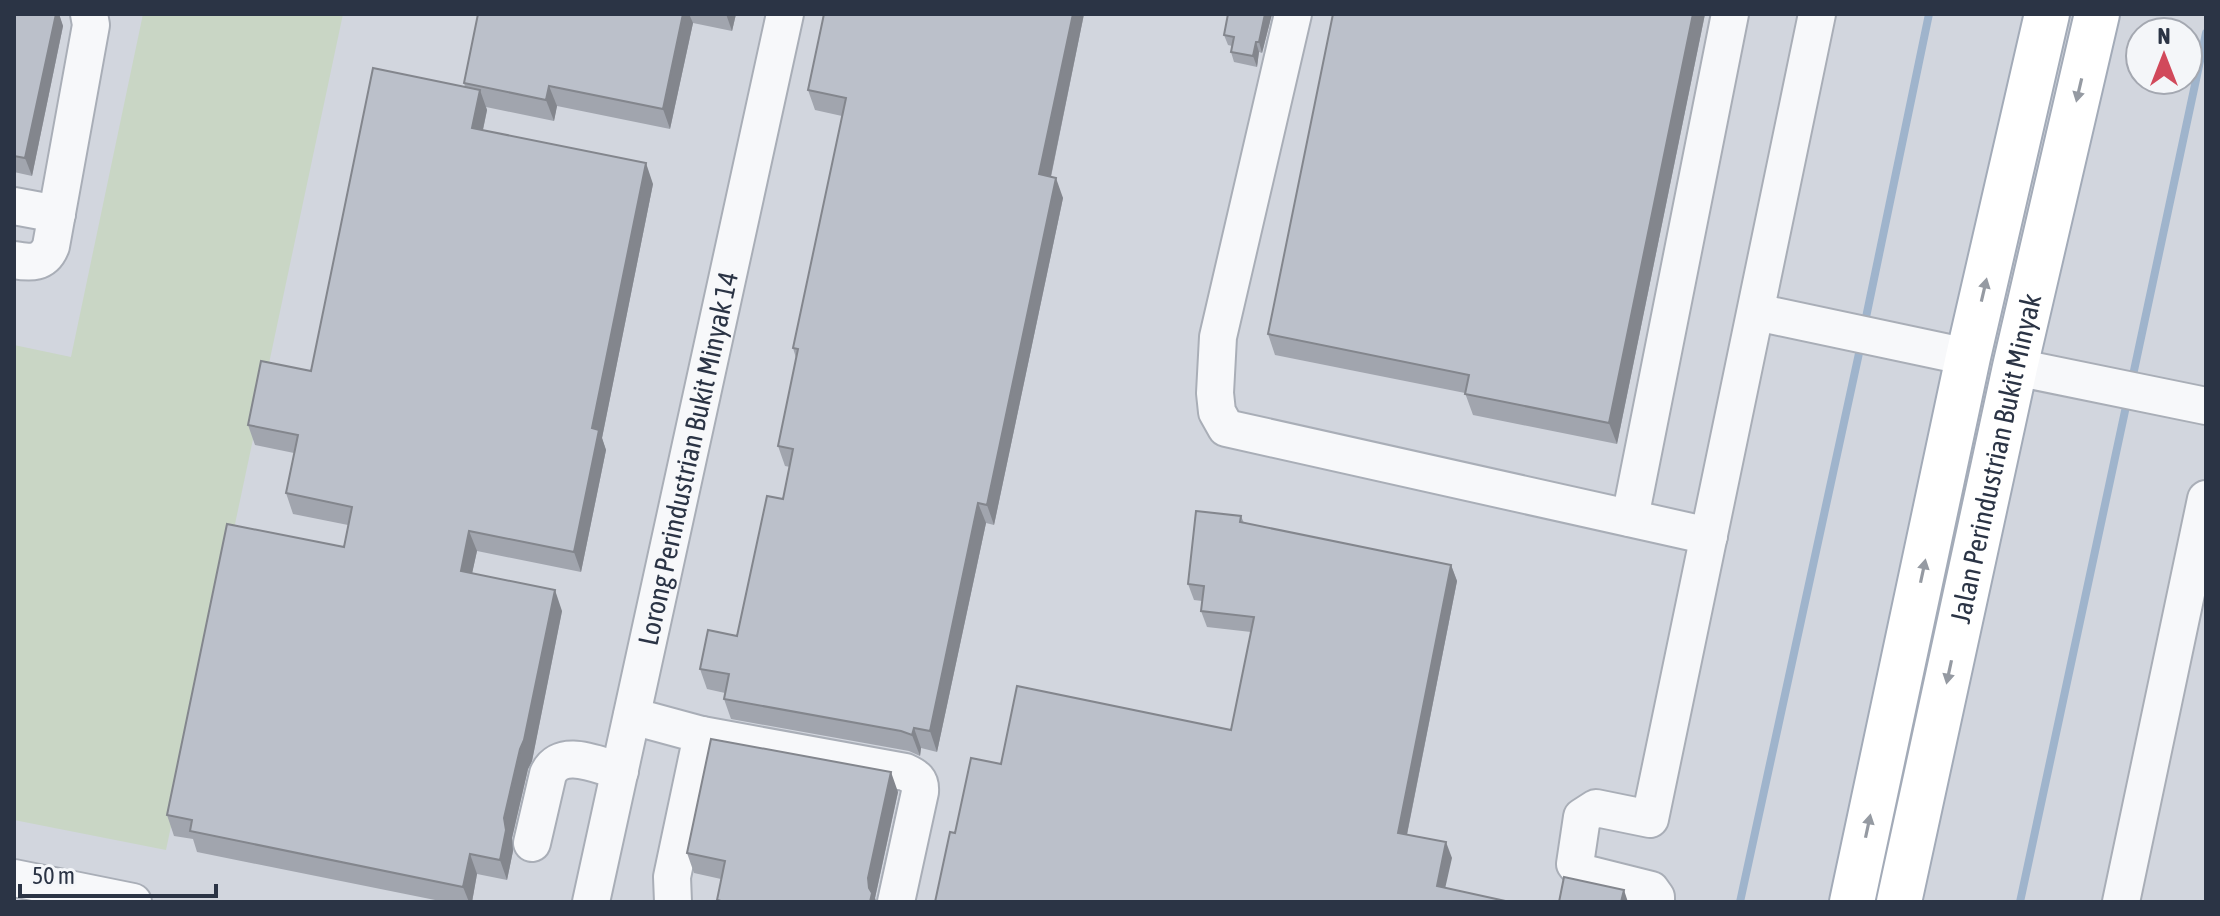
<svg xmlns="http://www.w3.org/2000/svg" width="2220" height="916" font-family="'Asap Condensed',sans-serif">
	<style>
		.built { fill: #d2d6de; fill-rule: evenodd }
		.green { fill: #c9d6c5 }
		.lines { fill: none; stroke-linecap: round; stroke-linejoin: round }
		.stream { stroke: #9fb4cc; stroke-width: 8 }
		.minor-casing { stroke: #a9aeb7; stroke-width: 40 }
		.major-casing { stroke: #a3abb8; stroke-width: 48 }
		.minor { stroke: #f7f8fa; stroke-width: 36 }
		.major { stroke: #fff; stroke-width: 44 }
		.wall { fill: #a1a5ae }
		.shaded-wall { fill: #83868d }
		.building { fill: #bbc0ca; stroke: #83868d; stroke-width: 2 }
		.oneway { fill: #959aa2 }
		.labels { text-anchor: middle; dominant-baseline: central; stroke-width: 6; stroke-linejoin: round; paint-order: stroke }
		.street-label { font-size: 28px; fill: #2b3445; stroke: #f4f6f9 }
	</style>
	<rect width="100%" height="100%" fill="#e4e7ec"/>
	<!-- built -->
	<path class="built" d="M 14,14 L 2206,14 L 2206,902 L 14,902 ZM 2140,32 L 2188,32 L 2188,80 L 2140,80 Z"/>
	<!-- green -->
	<polygon class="green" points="143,14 343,14 166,850 14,820 14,345 71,357"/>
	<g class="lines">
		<!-- stream -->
		<g class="stream">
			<polyline points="1864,327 1929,14"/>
			<polyline points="2132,380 2206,33"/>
			<polyline points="1740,902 1861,344"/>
			<polyline points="2020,902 2128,397"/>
		</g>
		<defs>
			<g id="minor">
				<polyline points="1293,14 1218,337 1215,393 1217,412 1226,428 1709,536"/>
				<polyline points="14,206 57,214"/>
				<path d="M 14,260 C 30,263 44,264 51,246 L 91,25 L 89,14"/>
				<polyline points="1756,312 1968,357"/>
				<polyline points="2015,367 2206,406"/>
				<polyline points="1630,518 1730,14"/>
				<polyline points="632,716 702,735 672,877 673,902"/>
				<path d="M 702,735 L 905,772 C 916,777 921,780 920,792 L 896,902"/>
				<path d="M 532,843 L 548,774 C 561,747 597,765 620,771"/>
				<polyline points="14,878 133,902"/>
				<path id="s1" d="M 591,902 L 785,14"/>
				<polyline points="1656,902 1656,897 1651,890 1583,873 1575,864 1582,817 1596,808 1650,819 1817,14"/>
				<polyline points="2121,902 2206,499"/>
			</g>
			<g id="major">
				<polyline points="1852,902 1968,357 2047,14"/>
				<path id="s2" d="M 1899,902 L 2015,367 L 2097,14"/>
			</g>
		</defs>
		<!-- minor casing -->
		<use href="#minor" class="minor-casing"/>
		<!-- major casing -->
		<use href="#major" class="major-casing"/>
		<!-- minor -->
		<use href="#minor" class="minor"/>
		<!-- major -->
		<use href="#major" class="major"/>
	</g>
	<!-- wall -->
	<g class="wall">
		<polygon points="14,14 59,14 63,26 32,176 14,172"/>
		<polygon points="478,14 736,14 732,31 693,23 670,129 557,106 554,121 486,107 487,110 483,130 653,184 602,438 606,450 581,572 477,551 472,573 562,611 532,761 528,769 512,838 513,851 507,880 477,874 472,902 445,902 197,852 193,839 174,836 167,815 344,547 348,525 293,514 286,493 294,453 255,445 248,425 311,371 465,87 464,83"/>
		<polygon points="1084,14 1051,177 1063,198 994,525 986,523 937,752 921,748 920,756 909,751 731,719 724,699 725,693 707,689 700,669 737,636 783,499 790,467 785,466 778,446 796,358 793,348 842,116 815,110 808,90"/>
		<polygon points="1228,14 1272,14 1262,53 1259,52 1257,67 1234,62 1231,52 1232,46 1228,45 1224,35"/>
		<polygon points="1705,14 1617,444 1473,415 1465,393 1275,355 1268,334"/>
		<polygon points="1241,516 1244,523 1451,565 1457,581 1407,835 1452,858 955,833 1001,764 1231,730 1251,632 1207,627 1201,611 1202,601 1194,600 1188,584"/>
		<polygon points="898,792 875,898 876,902 717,902 721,879 694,873 687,853"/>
	</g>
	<!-- shaded-wall -->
	<g class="shaded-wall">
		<polygon points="56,14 59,14 63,26 32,176 25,158"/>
		<polygon points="683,14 689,14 693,23 670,129 663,109"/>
		<polygon points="726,14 736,14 732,31"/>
		<polygon points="1073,14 1084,14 1047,195 1039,174"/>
		<polygon points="1265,14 1272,14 1262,53 1259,42"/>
		<polygon points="1693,14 1705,14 1617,444 1609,423"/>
		<polygon points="1256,42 1259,52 1257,67 1253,56"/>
		<polygon points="549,86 557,106 554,121 546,100"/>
		<polygon points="480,90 487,110 479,148 472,128"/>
		<polygon points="646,163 653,184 602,438 606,450 581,572 574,552 592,428"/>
		<polygon points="1056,178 1063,198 994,525 987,505"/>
		<polygon points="978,503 986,523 937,752 930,731"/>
		<polygon points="469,531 477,551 468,592 461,571"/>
		<polygon points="1451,565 1457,581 1404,849 1398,833"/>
		<polygon points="555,590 562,611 532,761 528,769 512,838 513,851 507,880 500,860 504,818"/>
		<polygon points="914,728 921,748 920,756 912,735"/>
		<polygon points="891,772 898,792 875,898 876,902 870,902 868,878"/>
		<polygon points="1446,842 1452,858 1442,902 1437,886"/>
		<polygon points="470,854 477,874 472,902 469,902 463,887"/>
		<polygon points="1624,890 1628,902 1621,902"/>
	</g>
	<!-- building -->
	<g class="building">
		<polygon points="14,14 56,14 25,158 14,156"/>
		<polygon points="478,14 683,14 663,109 549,86 546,100 464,83"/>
		<polygon points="824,14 1073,14 1039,174 1056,178 987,505 978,503 930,731 914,728 912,735 901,731 724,699 729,674 700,669 708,630 737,636 767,496 783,499 793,449 778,446 798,349 793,348 846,98 808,90"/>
		<polygon points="1228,14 1265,14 1259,42 1256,42 1253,56 1231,52 1234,37 1224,35"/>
		<polygon points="1333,14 1693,14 1609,423 1465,394 1469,375 1268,334"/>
		<polygon points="373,68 480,90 472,128 646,163 592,428 599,430 574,552 469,531 461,571 555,590 524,740 520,749 504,818 506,830 500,860 470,854 463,887 190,831 192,820 167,815 227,524 344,547 352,507 286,493 298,435 248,425 261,361 311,371"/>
		<polygon points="1196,511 1241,516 1240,522 1451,565 1398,833 1446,842 1437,886 1510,902 935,902 950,832 955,833 971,758 1001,764 1017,686 1231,730 1254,617 1201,611 1204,586 1188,584"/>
		<polygon points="711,739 891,772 868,878 869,888 872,893 870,902 725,902 717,900 725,861 687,853"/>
		<polygon points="1564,877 1624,890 1621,902 1559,902"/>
	</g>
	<!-- one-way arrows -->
	<defs><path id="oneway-solid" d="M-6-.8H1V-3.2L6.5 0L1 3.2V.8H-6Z" transform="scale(2)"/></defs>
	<g class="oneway">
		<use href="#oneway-solid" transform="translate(2079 90) rotate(103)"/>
		<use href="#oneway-solid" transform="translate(1984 290) rotate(-77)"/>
		<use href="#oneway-solid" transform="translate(1923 571) rotate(-78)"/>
		<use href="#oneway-solid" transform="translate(1949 672) rotate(102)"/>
		<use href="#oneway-solid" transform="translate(1868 826) rotate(-78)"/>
	</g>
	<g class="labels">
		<!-- street labels -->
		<g class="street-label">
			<text stroke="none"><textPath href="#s1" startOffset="454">Lorong Perindustrian Bukit Minyak 14</textPath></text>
			<text stroke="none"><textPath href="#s2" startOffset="454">Jalan Perindustrian Bukit Minyak</textPath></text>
		</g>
	</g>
	<!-- border -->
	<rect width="2220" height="916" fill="none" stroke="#2b3445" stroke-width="32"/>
	<!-- north arrow -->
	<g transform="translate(2164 56)"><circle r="38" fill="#f4f6f9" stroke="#a4a8b1" stroke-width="2"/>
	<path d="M0-6L14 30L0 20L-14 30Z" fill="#d1495b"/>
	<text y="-12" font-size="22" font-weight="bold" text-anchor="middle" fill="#2b3445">N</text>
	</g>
	<!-- scale -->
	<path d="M20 884v12h196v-12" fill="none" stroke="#2b3445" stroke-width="4"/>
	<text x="32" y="884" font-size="24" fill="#2b3445" stroke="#f4f6f9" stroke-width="6" paint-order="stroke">50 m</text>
</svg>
